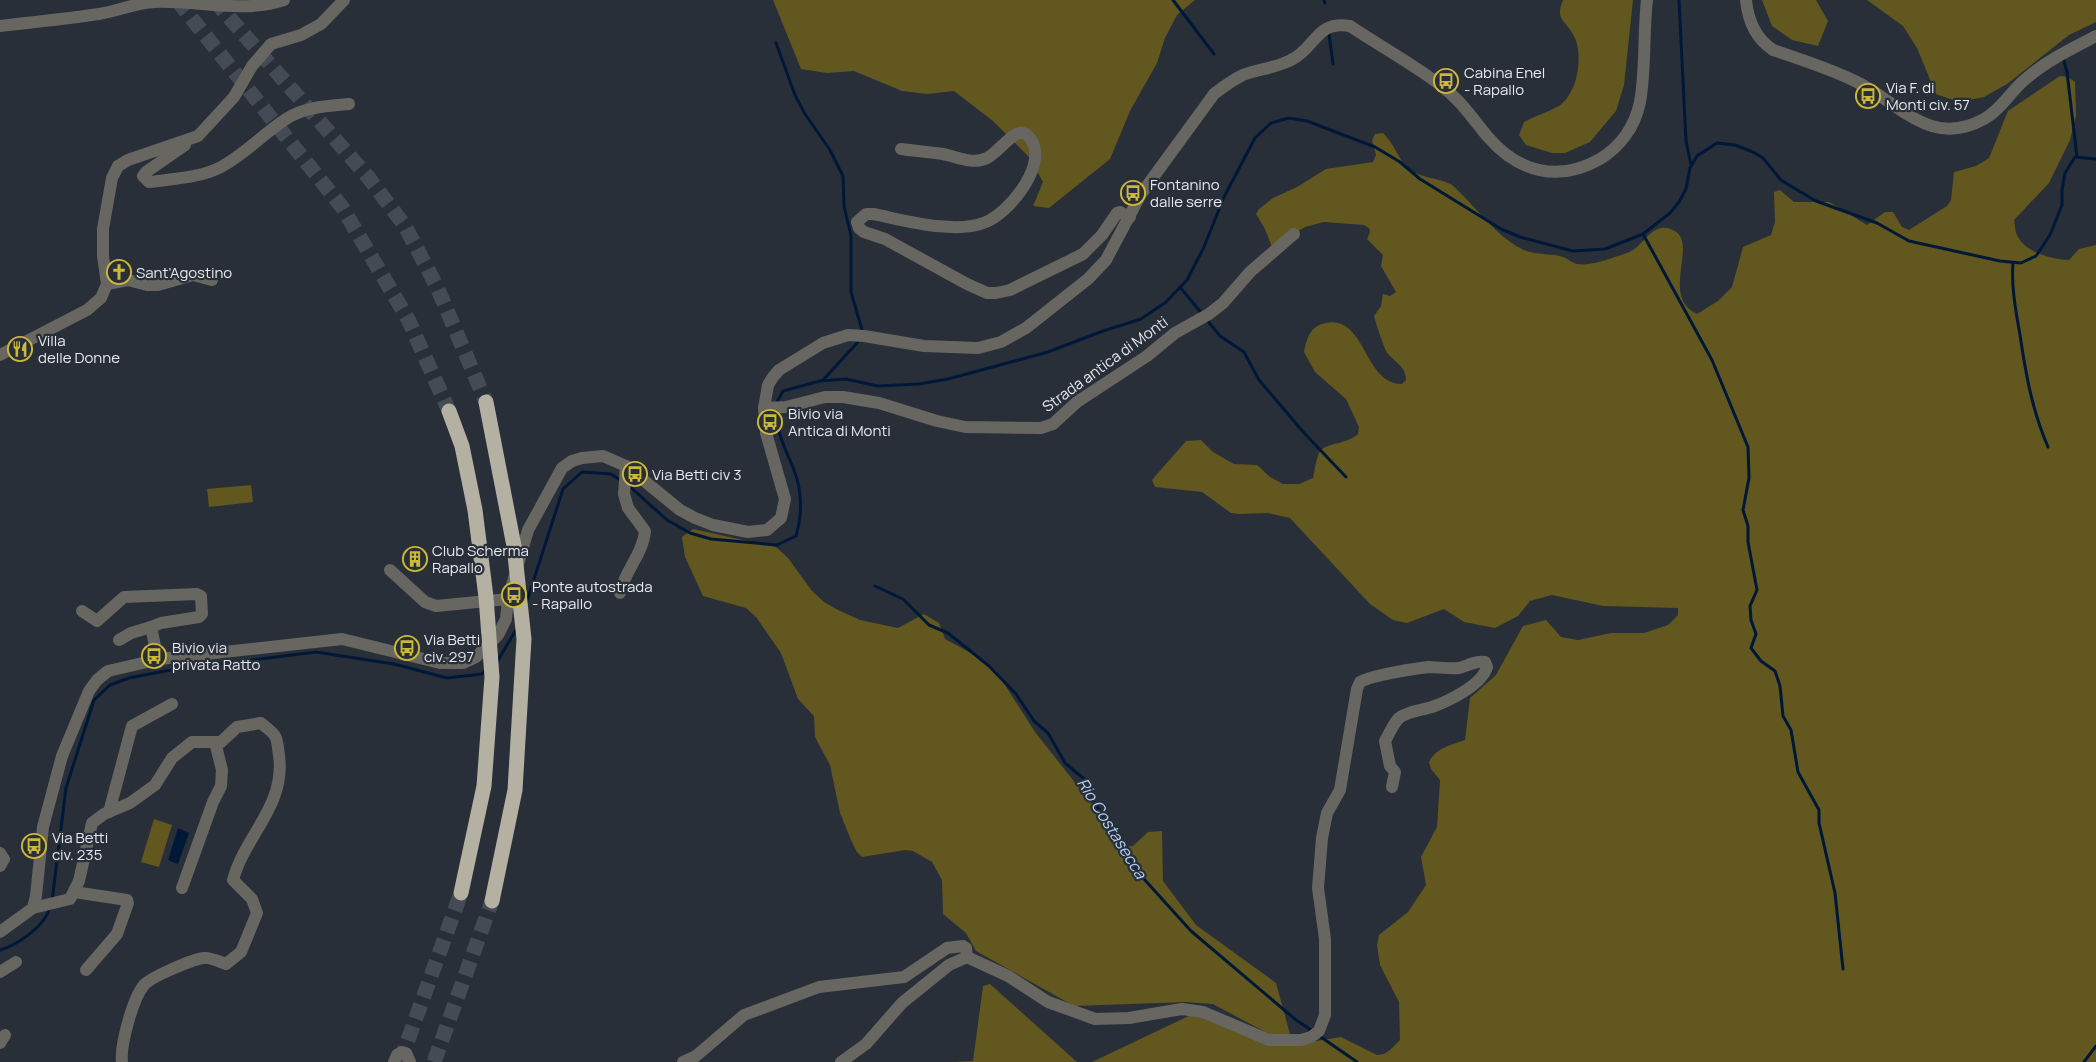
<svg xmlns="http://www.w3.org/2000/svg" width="2096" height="1062" font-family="Manrope,sans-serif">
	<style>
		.green { fill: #61571f }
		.water { fill: #001838 }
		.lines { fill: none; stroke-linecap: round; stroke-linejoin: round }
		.stream { stroke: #001838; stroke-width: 3 }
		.highway-tunnel { stroke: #444b54; stroke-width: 15; stroke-dasharray: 15 8; stroke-linecap: butt }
		.minor { stroke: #676660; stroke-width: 12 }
		.highway { stroke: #b4b1a3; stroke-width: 15 }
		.labels { text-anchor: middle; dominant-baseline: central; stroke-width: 4.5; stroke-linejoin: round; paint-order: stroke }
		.poi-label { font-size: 15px; fill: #e4e8ef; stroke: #282f39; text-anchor: start }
		.street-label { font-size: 15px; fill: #e4e8ef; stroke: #282f39 }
		.water-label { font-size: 16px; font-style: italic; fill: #b3cff3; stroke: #282f39 }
	</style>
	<rect width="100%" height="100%" fill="#282f39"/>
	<!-- green -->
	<g class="green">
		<polygon points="773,0 1195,0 1177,15 1165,38 1157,63 1130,111 1110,159 1049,208 1033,206 1043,182 1029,157 993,121 954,91 927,94 902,91 854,71 827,73 801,69"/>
		<path d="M 1563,0 L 1633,0 L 1624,85 L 1616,111 L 1590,142 L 1565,153 L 1552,153 L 1526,145 L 1519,135 L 1524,122 C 1535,116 1548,112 1559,106 C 1579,93 1585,49 1571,31 C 1562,18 1556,17 1563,0 Z"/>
		<polygon points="1762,0 1816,0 1828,21 1818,46 1792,40 1772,26"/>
		<polygon points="1867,0 2096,0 2096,22 2069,35 2007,84 1984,97 1959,102 1936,94 1917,48 1903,26"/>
		<path d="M 2060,76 L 2068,77 L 2075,82 L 2076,115 L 2070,140 L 2049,183 L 2014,220 C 2015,224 2015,231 2017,235 C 2025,253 2052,259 2069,260 L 2079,249 L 2096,245 L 2096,1062 L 1092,1062 L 1193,1014 L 1298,1044 L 1341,1037 L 1377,1055 L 1384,1054 L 1390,1050 L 1400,1040 L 1399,1002 L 1380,965 L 1377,945 L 1379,935 L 1408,912 L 1426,885 L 1421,857 L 1437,827 L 1440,780 L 1431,769 L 1429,762 C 1436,748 1451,745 1465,740 L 1470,698 L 1496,675 L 1523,626 L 1546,620 L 1561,637 L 1578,640 L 1611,633 L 1644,633 L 1668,625 L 1678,615 L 1678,608 L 1603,606 L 1552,595 L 1530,601 L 1518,616 L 1495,628 L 1464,622 L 1444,609 L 1407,623 L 1393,620 L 1370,604 L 1290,518 L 1268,513 L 1239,514 L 1231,513 L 1202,492 L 1155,487 L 1152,480 L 1186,441 L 1201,440 L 1213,452 L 1234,464 L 1257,465 L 1270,477 L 1283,484 L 1299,484 L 1313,478 C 1315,470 1316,456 1321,450 C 1328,443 1347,444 1358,434 L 1359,427 L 1346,399 L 1315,372 L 1304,352 C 1307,338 1310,326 1326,323 C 1366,315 1364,385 1402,384 L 1406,380 C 1406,365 1393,362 1386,351 C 1384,347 1375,321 1374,316 L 1381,306 L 1383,294 L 1390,296 L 1396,292 L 1381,266 L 1383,255 L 1367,239 L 1370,232 L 1369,228 L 1364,225 L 1324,222 L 1305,227 L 1272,247 L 1265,229 L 1256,214 L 1259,209 L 1273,198 L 1297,187 L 1326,169 L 1373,162 L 1376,155 L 1372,140 L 1375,134 L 1383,133 C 1394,143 1398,159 1408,168 C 1421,179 1438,177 1452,185 C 1475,205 1494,235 1522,249 C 1534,255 1550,253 1563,257 C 1568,259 1572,263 1577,264 C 1588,266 1607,260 1618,256 C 1625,254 1633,251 1638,246 C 1648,236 1657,222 1673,230 C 1700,242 1659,296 1697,314 L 1718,301 L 1732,287 L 1743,247 L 1771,235 L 1775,222 L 1774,192 L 1780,190 L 1794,202 L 1829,202 L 1867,225 L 1885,212 L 1893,212 L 1902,227 L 1909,230 L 1947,206 L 1951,200 L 1954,172 L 1976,166 L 1989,158 L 2008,111 Z"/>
		<polygon points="251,485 253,502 209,507 207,489"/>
		<polygon points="693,529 776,547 788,558 812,591 824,602 838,610 860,620 898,628 924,614 939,623 945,639 984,660 996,671 1035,732 1126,847 1133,846 1148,832 1162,831 1163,881 1196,925 1276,983 1290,1034 1269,1034 1213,1004 1186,1002 1074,1006 976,951 966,933 943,914 942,880 932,862 913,851 905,850 862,857 857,852 851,840 840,813 830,765 815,737 814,716 798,699 781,653 756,617 746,608 703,596 685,557 682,537"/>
		<polygon points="154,819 172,825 159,867 141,862"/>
		<polygon points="990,984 1077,1062 954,1062 973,1061 983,986"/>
	</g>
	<!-- water -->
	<polygon class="water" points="178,828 189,833 178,864 168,860"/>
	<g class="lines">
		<!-- stream -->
		<g class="stream">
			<polyline points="1173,0 1214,54"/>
			<polyline points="1324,0 1325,3"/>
			<polyline points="1679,0 1686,141 1691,165"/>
			<polyline points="1329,34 1333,64"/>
			<polyline points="776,43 795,95 805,114 830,150 843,176 844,206 851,236 851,292 862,330"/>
			<polyline points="2063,57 2067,72 2077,157"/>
			<polyline points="1643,234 1712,360 1748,447 1749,478 1743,510 1748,526 1748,542 1757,590 1750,606 1751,620 1756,634 1751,648 1761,661 1775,671 1780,686 1783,716 1791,730 1798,772 1819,810 1819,823 1835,893 1843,969"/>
			<path d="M 2013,263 C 2011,286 2016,312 2020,335 C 2026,375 2032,410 2048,447"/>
			<polyline points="1180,287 1203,315"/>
			<polyline points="1207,320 1220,336 1244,352 1259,380 1305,434 1346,477"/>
			<polyline points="823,380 858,342"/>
			<polyline points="777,402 783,391 820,381 846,379 878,386 919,384 948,379 1048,352 1103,331 1141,319 1166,302 1187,280 1204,247 1224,197 1255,138 1271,123 1289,118 1307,121 1375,147 1400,162 1420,179 1501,229 1520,237 1573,251 1605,249 1643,234 1670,213 1679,202 1686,189 1690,168 1697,156 1717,143 1735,145 1753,152 1763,158 1781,180 1794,188 1816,201 1877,223 1909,241 2000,261 2021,263 2036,256 2050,235 2062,205 2062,190 2065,173 2075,157 2096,159"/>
			<path d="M 627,484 L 667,520 L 690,533 L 711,539 L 777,545 L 796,536 C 802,515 802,491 794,470 C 787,452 775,431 777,411"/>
			<polyline points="875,586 903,599 929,625 948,633 989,666 1016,694 1034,721 1048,733 1065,763 1083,778 1095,803 1124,851 1144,879 1191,931 1296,1020 1311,1030"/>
			<polyline points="526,604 563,489 582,472 611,474 622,481"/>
			<polyline points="497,662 517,628"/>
			<polyline points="52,901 66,788 94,700 110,685 129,678 165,671 316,652 394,664 447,678 482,674 486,670"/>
			<path d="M 0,950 C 18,945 46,925 50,907"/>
			<polyline points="1318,1035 1357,1062"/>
			<polyline points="2084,1062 2096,1046"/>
		</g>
		<!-- highway-tunnel -->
		<g class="highway-tunnel">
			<polyline points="177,0 342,207 408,319 449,411"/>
			<polyline points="214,0 368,177 405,226 437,287 486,402"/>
			<polyline points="400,1062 461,893"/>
			<polyline points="434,1062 492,901"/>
		</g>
		<!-- minor -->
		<g class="minor">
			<path d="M 1746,0 C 1748,21 1755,38 1773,50 C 1800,59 1828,68 1855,81 C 1899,102 1930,149 1984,119 C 2002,109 2012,89 2028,77 C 2048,60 2073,48 2096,36"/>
			<path d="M 0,26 C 33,22 66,19 99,14 C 118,11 135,3 155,2 C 198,0 242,14 284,0"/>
			<path d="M 185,145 L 146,172 L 143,176 L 149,182 C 172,179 200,178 221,167 C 245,154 263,134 286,119 C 304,107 328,106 349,104"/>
			<path d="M 901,149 C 915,151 929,152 943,154 C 958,157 972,165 987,158 C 998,153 1013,130 1023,133 C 1028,134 1031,139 1033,143 C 1045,169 1008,213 986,222 C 955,235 904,220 873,214 L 866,214 L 857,222 L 859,228 L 864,232 L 885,239 L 967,284 L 987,293 L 996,293 L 1010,290 L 1083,254 L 1102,235 L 1117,213 L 1120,212 L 1130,217"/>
			<polyline points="107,284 103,256 103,229 112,178 118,166 128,160 198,136 234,97 252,66 271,44 301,35 321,24 344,0"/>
			<polyline points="0,355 87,310 101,298 107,284 128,280 147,285 158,285 193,275 212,280"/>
			<polyline points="764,408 786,407 825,397 843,397 879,403 937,421 965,427 1041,428 1053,424 1077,402 1147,356 1175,333 1209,314 1223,303 1250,272 1294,234"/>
			<polyline points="390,570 425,602 436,606 508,599"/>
			<path d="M 620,593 C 625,570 643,554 645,531 L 628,508 L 624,494 L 626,466"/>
			<polyline points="82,611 97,621 124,597 197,594 201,596 202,614 199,617 161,623 151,627 158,660"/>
			<polyline points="119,640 131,633 151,627"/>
			<polyline points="109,812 132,726 172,704"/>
			<polyline points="0,853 4,859 0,866"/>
			<polyline points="182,888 213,802 221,786 222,770 215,742"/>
			<polyline points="74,892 127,900 128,903 117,934 86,970"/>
			<path d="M 33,908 L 70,899 L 79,881 L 92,823 L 104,814 L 130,803 L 155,785 L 172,758 L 192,742 L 221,742 L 237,727 L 261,723 C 265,727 272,731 275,736 C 278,741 278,750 279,755 C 286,806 245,835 233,880 L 252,899 L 257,913 L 241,952 L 226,964 C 220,962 210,957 204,958 C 193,959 151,977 144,985 C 133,998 120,1045 122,1062"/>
			<path d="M 0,932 L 33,908 L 36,896 L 43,827 L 62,756 L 89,691 L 97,680 L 108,671 L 160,659 L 342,639 L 440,663 L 463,663 L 476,657 L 498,635 L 506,619 L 508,599 L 528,530 L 562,468 L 572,461 L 582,458 L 603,456 L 626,466 L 680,510 L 695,518 L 713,525 L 748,532 L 767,530 L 781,518 L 785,499 L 766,433 L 764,408 L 768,385 L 773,377 L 779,370 L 823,343 L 848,335 L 864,336 L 924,346 L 978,348 L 1001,342 L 1026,328 L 1088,279 L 1106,260 L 1141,194 L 1214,94 C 1223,87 1232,80 1243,75 C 1258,69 1276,68 1291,60 C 1316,48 1316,20 1350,26 C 1380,46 1411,63 1439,84 C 1460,99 1472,118 1488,137 C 1518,172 1558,183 1600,159 C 1620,147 1635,127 1640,102 C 1646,69 1643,34 1647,0"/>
			<path d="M 967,957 L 1008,976 L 1048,1002 L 1095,1019 L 1129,1018 L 1182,1009 L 1203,1012 L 1269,1040 L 1301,1040 L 1311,1037 L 1319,1031 L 1325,1015 L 1325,939 L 1318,888 L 1322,838 L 1327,813 L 1340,790 L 1357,689 L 1360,682 C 1373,675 1412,669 1428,667 C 1438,667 1448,669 1459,668 C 1468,666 1475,660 1485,662 L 1487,667 C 1482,685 1449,701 1432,707 C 1422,710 1408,711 1399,718 C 1393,724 1389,734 1385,741 L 1390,766 L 1395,772 L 1392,787"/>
			<polyline points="0,972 16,962"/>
			<polyline points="0,1043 5,1035"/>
			<polyline points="394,1062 397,1055 402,1052 406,1053 410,1062"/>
			<polyline points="683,1062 696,1056 744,1015 819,987 904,977 947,948 963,946 966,948 967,957 949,965 902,1003 866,1044 841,1062"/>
		</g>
		<!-- highway -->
		<g class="highway">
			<polyline points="486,402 514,546 524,639 515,790 492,901"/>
			<polyline points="449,411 462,446 475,510 486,597 492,677 484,786 461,893"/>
		</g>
	</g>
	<!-- icons -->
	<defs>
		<symbol id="bus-ring" viewBox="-11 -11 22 22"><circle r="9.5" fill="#282f39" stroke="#ceb837" stroke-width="1.5"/><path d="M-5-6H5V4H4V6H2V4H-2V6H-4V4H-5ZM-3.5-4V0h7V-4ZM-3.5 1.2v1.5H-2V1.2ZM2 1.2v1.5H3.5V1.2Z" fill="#ceb837"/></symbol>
		<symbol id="church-ring" viewBox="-11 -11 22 22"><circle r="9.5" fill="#282f39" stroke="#ceb837" stroke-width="1.5"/><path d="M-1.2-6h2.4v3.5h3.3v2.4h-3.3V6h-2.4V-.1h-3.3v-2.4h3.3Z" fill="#ceb837"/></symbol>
		<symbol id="restaurant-ring" viewBox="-11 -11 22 22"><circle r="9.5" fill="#282f39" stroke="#ceb837" stroke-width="1.5"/><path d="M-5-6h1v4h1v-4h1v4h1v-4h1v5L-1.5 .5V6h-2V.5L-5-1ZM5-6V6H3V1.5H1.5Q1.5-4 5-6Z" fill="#ceb837"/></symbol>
		<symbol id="building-ring" viewBox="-11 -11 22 22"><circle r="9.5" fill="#282f39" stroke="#ceb837" stroke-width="1.5"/><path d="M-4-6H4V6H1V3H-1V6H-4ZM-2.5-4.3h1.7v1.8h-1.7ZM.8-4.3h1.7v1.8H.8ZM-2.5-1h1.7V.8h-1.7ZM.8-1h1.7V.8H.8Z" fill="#ceb837"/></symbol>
	</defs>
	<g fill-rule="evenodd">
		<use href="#bus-ring" x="1432" y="67" width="28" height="28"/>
		<use href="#bus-ring" x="1854" y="82" width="28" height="28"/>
		<use href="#bus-ring" x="1119" y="179" width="28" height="28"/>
		<use href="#church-ring" x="105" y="258" width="28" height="28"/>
		<use href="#restaurant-ring" x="6" y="335" width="28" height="28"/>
		<use href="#bus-ring" x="756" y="408" width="28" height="28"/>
		<use href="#bus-ring" x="621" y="460" width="28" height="28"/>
		<use href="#building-ring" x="401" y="545" width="28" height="28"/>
		<use href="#bus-ring" x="500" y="581" width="28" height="28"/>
		<use href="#bus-ring" x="393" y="634" width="28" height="28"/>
		<use href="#bus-ring" x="140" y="642" width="28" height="28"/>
		<use href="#bus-ring" x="20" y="832" width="28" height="28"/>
	</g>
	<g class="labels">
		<!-- poi labels -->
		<g class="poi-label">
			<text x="1464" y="72">Cabina Enel<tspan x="1464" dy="17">- Rapallo</tspan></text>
			<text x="1886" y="87">Via F. di<tspan x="1886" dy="17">Monti civ. 57</tspan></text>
			<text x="1150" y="184">Fontanino<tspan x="1150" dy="17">dalle serre</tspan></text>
			<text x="136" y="272">Sant'Agostino</text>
			<text x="38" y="340">Villa<tspan x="38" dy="17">delle Donne</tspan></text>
			<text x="788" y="413">Bivio via<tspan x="788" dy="17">Antica di Monti</tspan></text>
			<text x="652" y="474">Via Betti civ 3</text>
			<text x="432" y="550">Club Scherma<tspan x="432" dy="17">Rapallo</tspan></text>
			<text x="532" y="586">Ponte autostrada<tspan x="532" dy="17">- Rapallo</tspan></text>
			<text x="424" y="639">Via Betti<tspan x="424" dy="17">civ. 297</tspan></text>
			<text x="172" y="647">Bivio via<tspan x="172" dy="17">privata Ratto</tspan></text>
			<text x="52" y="837">Via Betti<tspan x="52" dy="17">civ. 235</tspan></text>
		</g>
		<!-- street labels -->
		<g class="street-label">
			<text transform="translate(1105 364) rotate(-36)">Strada antica di Monti</text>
		</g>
		<!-- water labels -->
		<g class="water-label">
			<text transform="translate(1112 828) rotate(58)">Rio Costasecca</text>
		</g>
	</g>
</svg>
